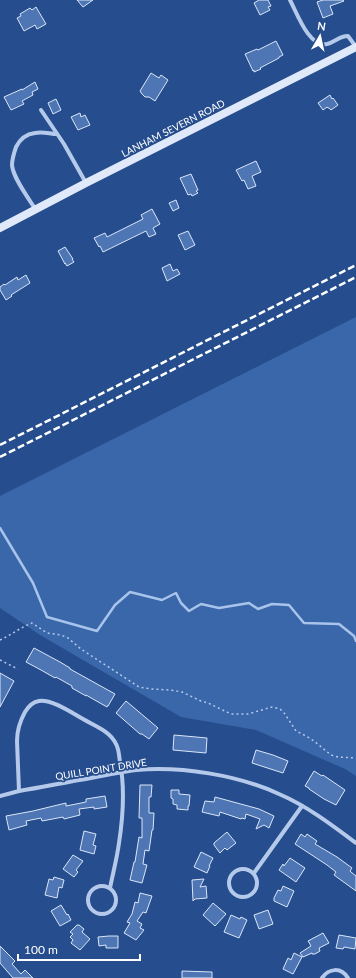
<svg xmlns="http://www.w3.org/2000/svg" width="356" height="978" font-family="Lato,sans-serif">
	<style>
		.green { fill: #3a66aa }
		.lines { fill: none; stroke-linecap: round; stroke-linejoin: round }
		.stream { stroke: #a9c4eb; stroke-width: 2.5 }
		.building { fill: #4e76b4; stroke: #dae6f8 }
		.path { stroke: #b5caeb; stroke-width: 1.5; stroke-dasharray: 2 3; stroke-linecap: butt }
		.minor { stroke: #b5caeb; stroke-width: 4 }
		.secondary { stroke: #e0e9f9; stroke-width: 8 }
		.rail { stroke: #fff; stroke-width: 2.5; stroke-dasharray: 7 3; stroke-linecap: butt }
		.labels { text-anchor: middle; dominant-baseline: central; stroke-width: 3.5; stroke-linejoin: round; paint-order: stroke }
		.street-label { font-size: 10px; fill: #fff; stroke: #264d8d }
	</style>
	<rect width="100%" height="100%" fill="#264d8d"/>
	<!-- green -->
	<polygon class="green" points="356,317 356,776 345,769 256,730 181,717 40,635 0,608 0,496"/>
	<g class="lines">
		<!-- stream -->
		<polyline class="stream" points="0,528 33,583 47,617 97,631 115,605 130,592 162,600 176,593 181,603 189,611 201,604 219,608 249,603 258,609 272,604 289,605 304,623 339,624 354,636 356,641"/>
	</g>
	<!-- building -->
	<g class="building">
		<polygon points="77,0 93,0 83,7"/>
		<polygon points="259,0 268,0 271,6 268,7 270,10 260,15 254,3"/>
		<polygon points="323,0 343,0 344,1 330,6 333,14 323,18 317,2"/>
		<polygon points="36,7 46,24 37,29 35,25 24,31 17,18 21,16 20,14 30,8 32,10"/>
		<polygon points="276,41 283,55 279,57 279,58 260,68 261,69 254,72 254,70 253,71 245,54 257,49 258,50"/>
		<polygon points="151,73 159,78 161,75 168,80 155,101 149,97 145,97 142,94 140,91"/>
		<polygon points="35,82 38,89 32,92 33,95 22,101 24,104 11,110 4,97 22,89 22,90"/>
		<polygon points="330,95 332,99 333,98 338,105 331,110 329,108 328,108 327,107 323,110 318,103"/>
		<polygon points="56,99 61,110 53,114 48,103"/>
		<polygon points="80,113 81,117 85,115 90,125 78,130 71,117"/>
		<polygon points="256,161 261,172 252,176 256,186 248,189 244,180 242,181 236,170"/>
		<polygon points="191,174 198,190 196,191 198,193 192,196 191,194 188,195 180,178"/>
		<polygon points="176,200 179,208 173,211 169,203"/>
		<polygon points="152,209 160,224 153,228 156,234 149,237 146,231 103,252 100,246 99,247 94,238 105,233 107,237 143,219 141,215"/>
		<polygon points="188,231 195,245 185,250 178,235"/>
		<polygon points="65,247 73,259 72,259 74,262 67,266 65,263 65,264 58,251"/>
		<polygon points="170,264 173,271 177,269 180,274 167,281 162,268"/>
		<polygon points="26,275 30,283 11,295 12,296 6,300 0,290 0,287 4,284 5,285 17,277 18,280"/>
		<polygon points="34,648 60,662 70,668 70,669 115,694 108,706 107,706 107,707 86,695 86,696 72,688 72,686 56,677 55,678 41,670 26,662"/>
		<polygon points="0,673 14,681 0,707"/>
		<polygon points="126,701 158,728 149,739 142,734 140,734 116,713"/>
		<polygon points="174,735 207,738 206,753 173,750"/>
		<polygon points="256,750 273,755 288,761 283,773 252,763"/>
		<polygon points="314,771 322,776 323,775 345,790 336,805 324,799 309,789 309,788 305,786"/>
		<polygon points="140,785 152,785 151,797 149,797 149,813 154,813 153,830 152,830 149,851 145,850 143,864 147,865 142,883 130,880 134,862 135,862 139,837 142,838 142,818 139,818"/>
		<polygon points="171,790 179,790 179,794 190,795 189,806 188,806 188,810 177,809 177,805 173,804 173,799 171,798"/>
		<polygon points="105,796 107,807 94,809 94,807 79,809 80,815 64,819 63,817 42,821 41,818 26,821 27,825 9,830 6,816 33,811 66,803 66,806 86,802 86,799"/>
		<polygon points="215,797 259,809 274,816 269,828 264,825 256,829 260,819 246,814 245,819 242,818 241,819 220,812 219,816 202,812 205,801 214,802"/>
		<polygon points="84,831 96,834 93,845 96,846 94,854 80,850"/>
		<polygon points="227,832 236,843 227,850 225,848 220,853 214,845 214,843"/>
		<polygon points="301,834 305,837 307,834 317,841 315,844 337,857 352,868 350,871 351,872 356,876 356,891 334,875 336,872 327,865 295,844"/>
		<polygon points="201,852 213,858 209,866 210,866 207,873 194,867"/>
		<polygon points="73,855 83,861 76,870 78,872 74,877 63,869"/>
		<polygon points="290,858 305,868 296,882 279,870 283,864 284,866"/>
		<polygon points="54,877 64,880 62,888 59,887 57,898 45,895 49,879 53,880"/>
		<polygon points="204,879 200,887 206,886 207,898 195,899 193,901 192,880"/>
		<polygon points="283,886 294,891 287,907 274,901 274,898 278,890 281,891"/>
		<polygon points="140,893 152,896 146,913 143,912 137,921 142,924 140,928 144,930 136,940 124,933 130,923 127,922 132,914 135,902 138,903"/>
		<polygon points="213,903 226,914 215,926 203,915"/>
		<polygon points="61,905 67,915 68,914 71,920 60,926 51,911"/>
		<polygon points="268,910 273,924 259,929 254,915"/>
		<polygon points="231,915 240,919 241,917 247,920 239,938 224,932"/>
		<polygon points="77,925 79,925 84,929 82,932 90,939 80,950 71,943 73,940 70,937 73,934 70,932"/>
		<polygon points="323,933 329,943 319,948 320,951 315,954 312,954 312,953 303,957 300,953 311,946 308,941"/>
		<polygon points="339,935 356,938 355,949 344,947 343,949 336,948"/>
		<polygon points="109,936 118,936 118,948 106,948 106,945 99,946 98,937"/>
		<polygon points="0,946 15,961 12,964 21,974 25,970 33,978 13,978 0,963"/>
		<polygon points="294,953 302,957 293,974 283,969 288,958 291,960"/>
		<polygon points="182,971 212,972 212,978 182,978"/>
	</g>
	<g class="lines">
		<!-- path -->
		<g class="path">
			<path d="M 0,640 C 11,635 21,627 32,623 L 47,633 L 61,635 L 68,638 L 81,649 L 139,687 L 152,689 L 170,690 L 182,692 L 201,701 L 208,703 L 231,714 L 248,714 L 272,707 L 280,709 L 285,714 L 296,731 L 306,736 L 314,741 L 331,755 L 338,757 L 356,758"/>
			<polyline points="0,660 18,669"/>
		</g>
		<!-- minor -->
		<g class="minor">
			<path d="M 290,0 C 297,13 309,48 327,44 C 335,42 339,36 348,36 L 356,47"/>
			<polyline points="41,110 64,144 86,183"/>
			<path d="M 36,210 C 29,199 13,178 12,165 C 12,159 14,153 16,147 C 20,139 27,134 35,133 C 43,131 50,134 57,134"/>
			<path d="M 19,791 L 17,741 C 17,731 20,721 25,712 C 28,707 33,702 39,701 C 52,699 72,713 83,719 C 95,726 110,731 116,744 C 119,749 119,756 120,762 C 125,788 123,817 119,843 C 117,858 113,873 110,888"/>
			<path d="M 0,796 L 19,791 C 43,787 67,782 91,778 C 106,775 121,772 136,770 C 181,766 238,775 279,794 C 307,806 332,825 356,843"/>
			<circle cx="243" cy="883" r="14"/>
			<polyline points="254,873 302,806"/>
			<circle cx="102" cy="900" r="14"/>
			<path d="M 322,978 C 329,968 341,967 348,978"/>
		</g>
		<!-- secondary -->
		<polyline class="secondary" points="0,228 86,183 356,47"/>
		<!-- rail -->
		<g class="rail">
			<polyline points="0,445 356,265"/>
			<polyline points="0,457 356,277"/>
		</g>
	</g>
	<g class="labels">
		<!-- street labels -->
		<g class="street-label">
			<text transform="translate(173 128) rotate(-27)">LANHAM SEVERN ROAD</text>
			<text transform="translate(101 769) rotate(-9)">QUILL POINT DRIVE</text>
		</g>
	</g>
	<!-- north arrow -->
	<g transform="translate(320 36) rotate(9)" stroke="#264d8d" stroke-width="3" paint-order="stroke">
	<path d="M0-3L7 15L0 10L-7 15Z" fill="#ffffff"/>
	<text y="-6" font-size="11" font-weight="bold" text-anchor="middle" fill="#ffffff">N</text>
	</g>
	<!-- scale -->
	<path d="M18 954v6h122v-6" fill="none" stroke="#ffffff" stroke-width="2"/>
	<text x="24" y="954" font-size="12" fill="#ffffff" stroke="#264d8d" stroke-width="3" paint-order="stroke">100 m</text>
</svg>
